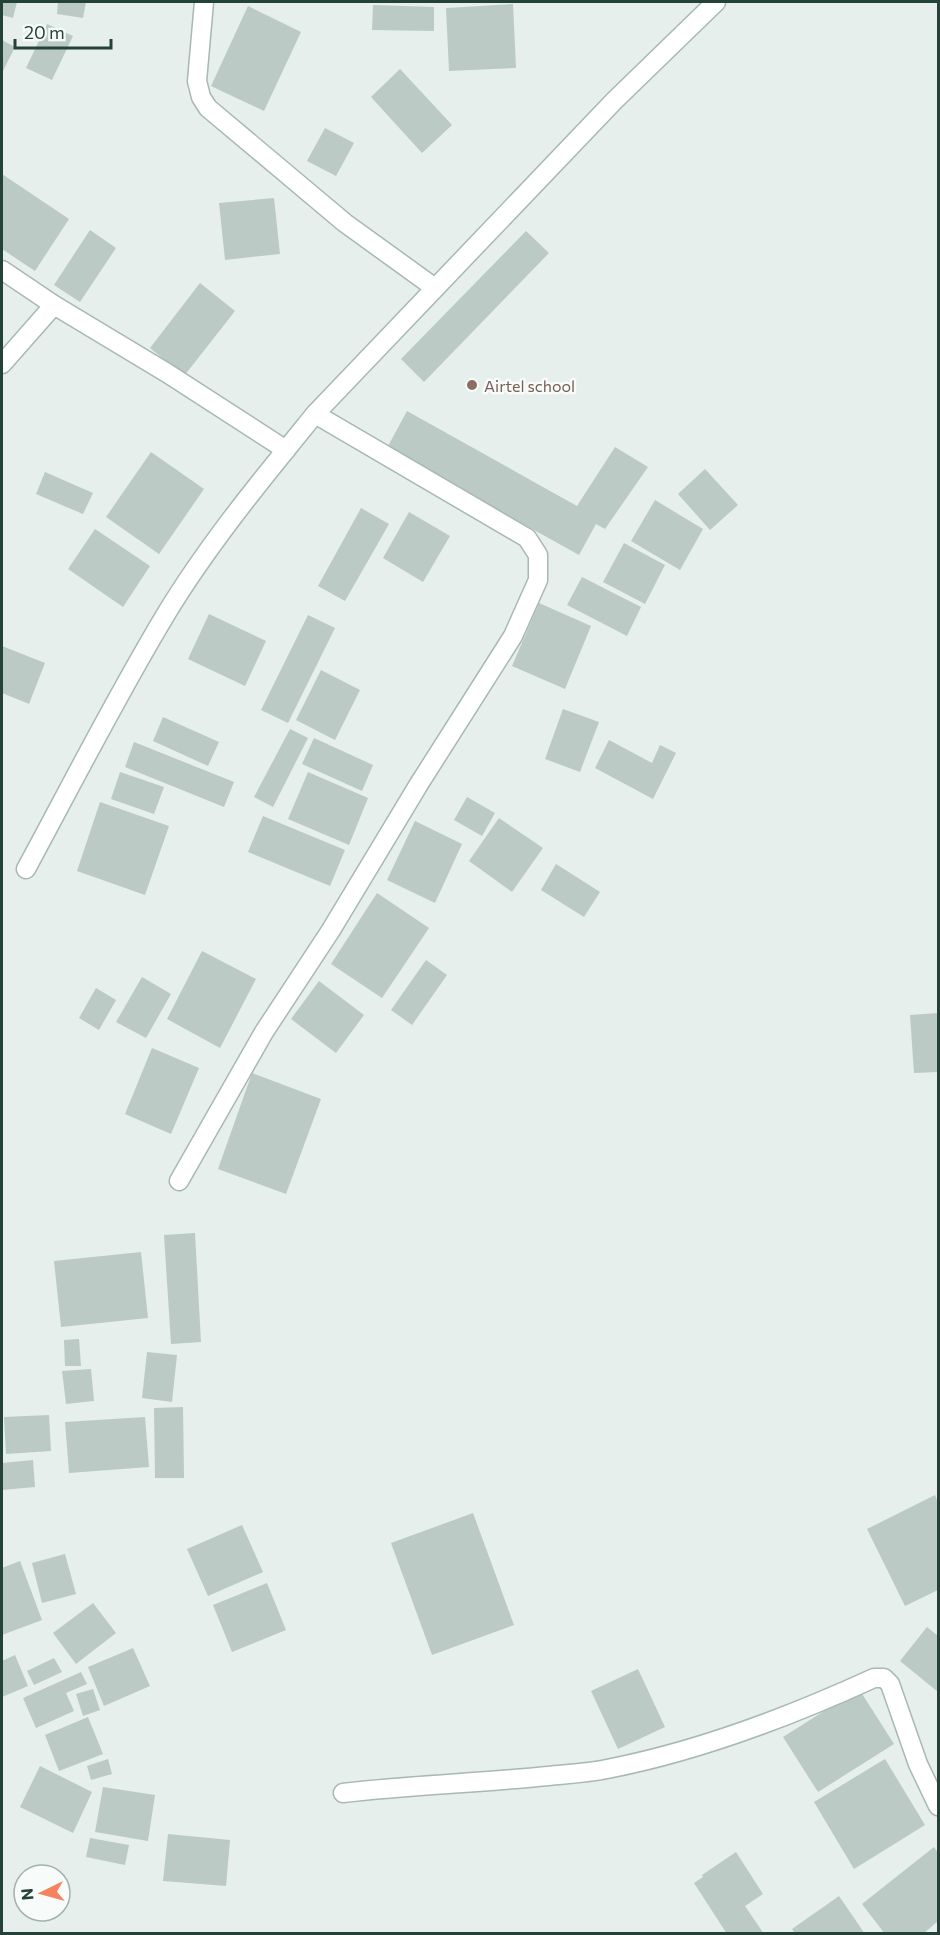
<svg xmlns="http://www.w3.org/2000/svg" width="940" height="1935" font-family="Commissioner,sans-serif">
	<style>
		.building { fill: #bbcac4 }
		.lines { fill: none; stroke-linecap: round; stroke-linejoin: round }
		.minor-casing { stroke: #a8b8b2; stroke-width: 21 }
		.minor { stroke: #fff; stroke-width: 18 }
		.education-dot { fill: #8d6e63; stroke: #f7fbf9; stroke-width: 2 }
		.labels { text-anchor: middle; dominant-baseline: central; stroke-width: 5; stroke-linejoin: round; paint-order: stroke }
		.education-label { font-size: 16px; fill: #785e54; stroke: #f7fbf9; text-anchor: start }
	</style>
	<rect width="100%" height="100%" fill="#e6efeb"/>
	<!-- building -->
	<g class="building">
		<polygon points="2,2 17,2 13,18 2,15"/>
		<polygon points="58,2 86,2 83,18 57,14"/>
		<polygon points="513,4 516,68 449,71 446,8"/>
		<polygon points="373,5 434,7 434,31 372,30"/>
		<polygon points="248,6 301,32 264,111 211,86"/>
		<polygon points="47,24 73,36 52,80 26,68"/>
		<polygon points="2,40 15,47 2,73"/>
		<polygon points="400,69 452,125 422,153 371,97"/>
		<polygon points="325,128 354,143 336,176 307,161"/>
		<polygon points="2,174 69,219 35,271 2,249"/>
		<polygon points="274,198 280,254 225,260 219,203"/>
		<polygon points="90,230 116,248 80,302 54,285"/>
		<polygon points="526,231 549,253 424,382 401,359"/>
		<polygon points="200,283 235,311 184,376 150,348"/>
		<polygon points="407,411 577,506 615,447 648,467 605,529 596,524 579,555 387,448"/>
		<polygon points="151,452 204,489 159,554 106,517"/>
		<polygon points="705,469 738,505 710,530 678,494"/>
		<polygon points="45,472 93,493 83,514 36,494"/>
		<polygon points="655,500 703,529 680,570 631,541"/>
		<polygon points="361,508 389,524 345,601 318,586"/>
		<polygon points="409,512 450,536 423,582 383,558"/>
		<polygon points="95,529 150,566 123,607 68,569"/>
		<polygon points="624,543 665,565 645,604 603,582"/>
		<polygon points="582,577 641,607 627,636 567,605"/>
		<polygon points="539,603 591,626 565,689 512,666"/>
		<polygon points="209,614 266,641 245,686 188,659"/>
		<polygon points="308,615 335,628 288,723 261,710"/>
		<polygon points="2,646 45,663 29,704 2,693"/>
		<polygon points="321,670 360,690 335,740 296,720"/>
		<polygon points="563,709 599,722 580,772 545,759"/>
		<polygon points="163,717 219,742 208,766 153,741"/>
		<polygon points="290,729 308,738 273,807 254,797"/>
		<polygon points="314,738 373,765 362,791 302,764"/>
		<polygon points="609,740 652,763 660,745 676,753 653,799 595,768"/>
		<polygon points="134,742 234,782 224,807 125,767"/>
		<polygon points="120,772 164,787 154,814 111,799"/>
		<polygon points="308,772 368,798 349,845 288,819"/>
		<polygon points="467,797 495,813 482,836 454,820"/>
		<polygon points="100,802 169,826 145,895 77,871"/>
		<polygon points="263,816 345,850 330,886 248,852"/>
		<polygon points="499,818 543,848 512,892 469,861"/>
		<polygon points="415,821 462,844 435,903 387,880"/>
		<polygon points="556,864 600,892 584,917 541,890"/>
		<polygon points="377,893 429,928 382,998 331,964"/>
		<polygon points="202,951 256,979 220,1048 167,1019"/>
		<polygon points="426,960 447,975 412,1025 391,1010"/>
		<polygon points="142,977 171,994 146,1038 116,1022"/>
		<polygon points="319,981 364,1015 336,1053 291,1019"/>
		<polygon points="96,988 116,1000 99,1030 79,1018"/>
		<polygon points="938,1013 938,1072 914,1073 910,1015"/>
		<polygon points="152,1048 199,1068 171,1134 125,1114"/>
		<polygon points="252,1073 321,1099 286,1194 218,1169"/>
		<polygon points="195,1233 201,1342 171,1344 164,1235"/>
		<polygon points="141,1252 148,1318 61,1327 54,1261"/>
		<polygon points="79,1339 81,1366 65,1366 64,1340"/>
		<polygon points="147,1352 177,1355 172,1402 142,1398"/>
		<polygon points="91,1369 94,1401 66,1404 62,1371"/>
		<polygon points="183,1407 184,1478 155,1478 154,1408"/>
		<polygon points="49,1415 51,1451 6,1454 4,1417"/>
		<polygon points="145,1417 149,1467 69,1473 65,1422"/>
		<polygon points="33,1460 35,1487 2,1490 2,1463"/>
		<polygon points="935,1495 938,1503 938,1590 905,1606 867,1529"/>
		<polygon points="473,1513 514,1625 432,1655 391,1543"/>
		<polygon points="242,1525 263,1572 208,1596 187,1549"/>
		<polygon points="65,1554 76,1594 42,1603 32,1563"/>
		<polygon points="20,1561 42,1620 2,1635 2,1568"/>
		<polygon points="267,1583 286,1630 232,1652 213,1605"/>
		<polygon points="93,1603 116,1633 76,1664 53,1633"/>
		<polygon points="927,1627 938,1636 938,1692 900,1661"/>
		<polygon points="133,1648 150,1686 104,1706 88,1667"/>
		<polygon points="15,1655 28,1686 2,1697 2,1661"/>
		<polygon points="54,1658 62,1672 34,1685 27,1671"/>
		<polygon points="638,1669 665,1727 618,1749 591,1691"/>
		<polygon points="81,1672 87,1684 66,1693 74,1711 36,1728 23,1698"/>
		<polygon points="93,1689 100,1710 83,1716 76,1694"/>
		<polygon points="859,1689 894,1744 818,1792 783,1737"/>
		<polygon points="88,1717 103,1754 59,1771 45,1735"/>
		<polygon points="108,1759 112,1774 91,1780 87,1766"/>
		<polygon points="885,1759 925,1825 854,1869 814,1802"/>
		<polygon points="40,1766 92,1792 73,1833 20,1807"/>
		<polygon points="103,1787 155,1795 148,1841 95,1832"/>
		<polygon points="168,1834 230,1840 226,1886 163,1881"/>
		<polygon points="90,1838 129,1845 125,1865 86,1857"/>
		<polygon points="934,1847 938,1853 938,1921 923,1934 885,1934 862,1904"/>
		<polygon points="736,1852 763,1894 745,1906 764,1934 727,1934 694,1883 703,1877 702,1875"/>
		<polygon points="839,1896 865,1934 795,1934 792,1929"/>
	</g>
	<g class="lines">
		<defs>
			<g id="minor">
				<polyline points="204,2 197,81 201,97 208,108 345,223 435,288"/>
				<polyline points="2,270 54,305 167,373 286,450"/>
				<polyline points="2,364 54,305"/>
				<path d="M 26,869 C 72,784 116,697 166,614 C 209,543 263,478 315,414 L 614,101 L 716,2"/>
				<polyline points="179,1181 264,1032 331,930 419,784 513,636 538,580 538,555 527,538 315,414"/>
				<path d="M 343,1793 C 411,1785 480,1783 548,1776 C 567,1774 588,1773 607,1769 C 700,1751 789,1717 874,1678 L 884,1678 L 890,1684 L 918,1764 L 938,1806"/>
			</g>
		</defs>
		<!-- minor casing -->
		<use href="#minor" class="minor-casing"/>
		<!-- minor -->
		<use href="#minor" class="minor"/>
	</g>
	<!-- markers -->
	<circle class="education-dot" cx="472" cy="385" r="6"/>
	<g class="labels">
		<!-- education labels -->
		<g class="education-label">
			<text x="484" y="385">Airtel school</text>
		</g>
	</g>
	<!-- border -->
	<rect width="940" height="1935" fill="none" stroke="#24423a" stroke-width="6"/>
	<!-- north arrow -->
	<g transform="translate(42 1893) rotate(265)"><circle r="28" fill="#f7fbf9" stroke="#a3b1ad" stroke-width="1.5"/>
	<path d="M0-4.5L10 22L0 15L-10 22Z" fill="#f4845f"/>
	<text y="-9" font-size="16" font-weight="bold" text-anchor="middle" fill="#24423a">N</text>
	</g>
	<!-- scale -->
	<path d="M15 39v9h96v-9" fill="none" stroke="#24423a" stroke-width="3"/>
	<text x="24" y="39" font-size="18" fill="#24423a" stroke="#f7fbf9" stroke-width="4.5" paint-order="stroke">20 m</text>
</svg>
